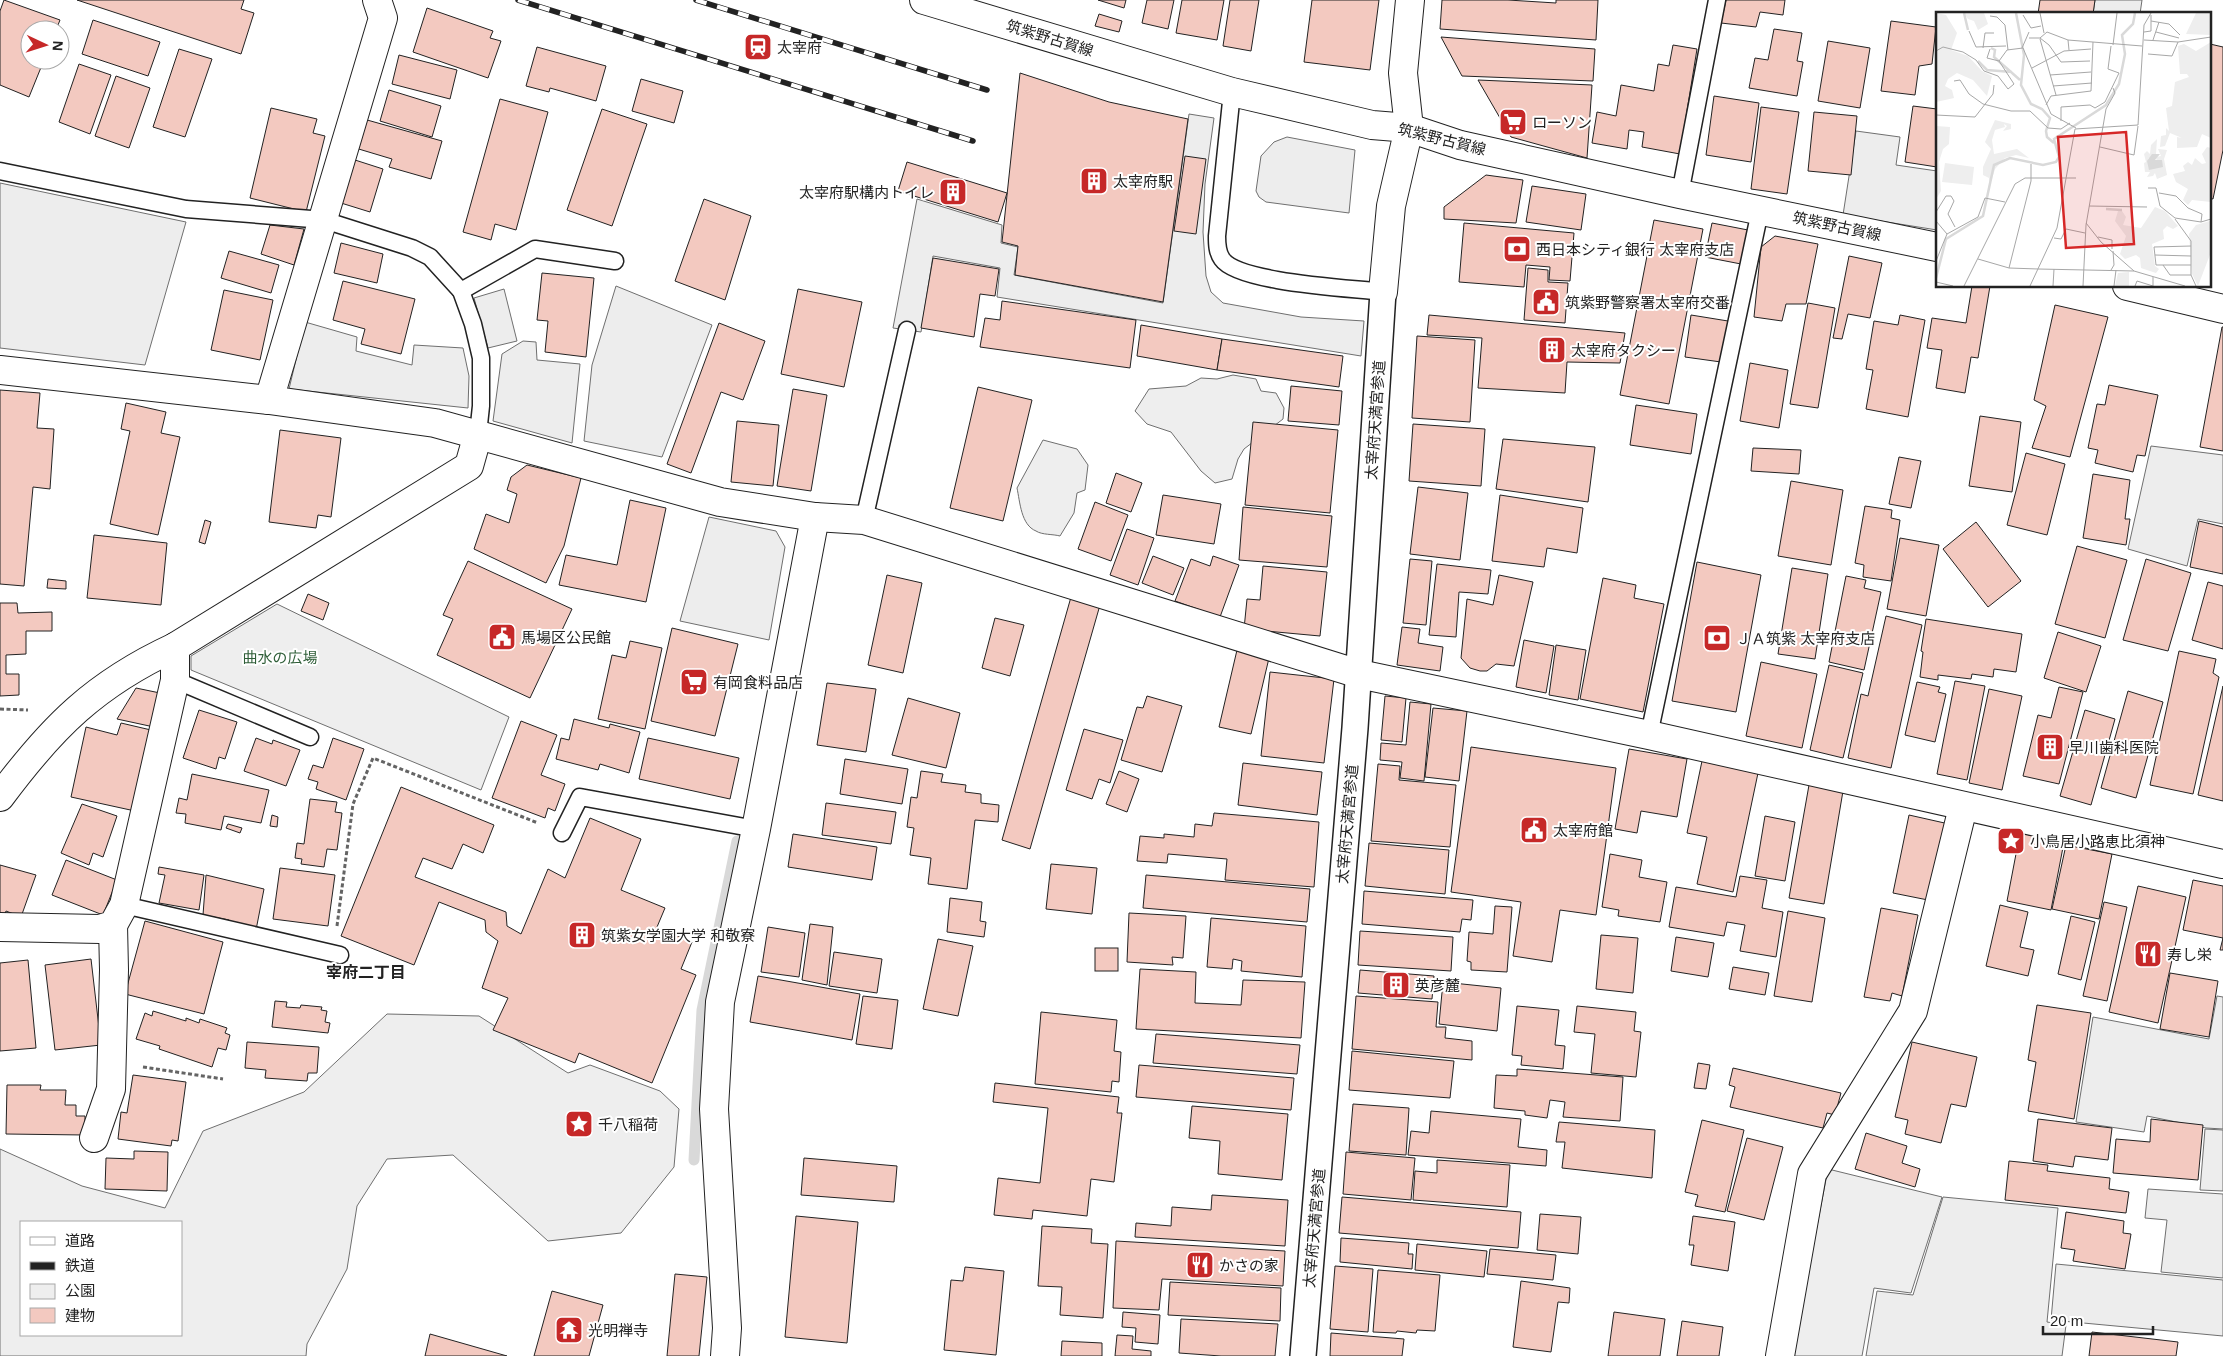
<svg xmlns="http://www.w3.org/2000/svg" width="2223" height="1356" font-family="Helvetica,'Noto Sans JP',sans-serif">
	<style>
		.green { fill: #eee; stroke: #6f6f6f; fill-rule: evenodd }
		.parking { fill: #ededed; stroke: #6f6f6f }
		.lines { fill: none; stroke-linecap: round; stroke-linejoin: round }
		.stream { stroke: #d9d9d9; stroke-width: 11 }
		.building { fill: #f3c9c0; stroke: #222 }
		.service-casing { stroke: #222; stroke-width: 19 }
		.pedestrian-casing { stroke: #222; stroke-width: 28 }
		.minor-casing { stroke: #222; stroke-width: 30 }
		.primary-casing { stroke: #222; stroke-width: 30 }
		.path { stroke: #646464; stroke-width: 3; stroke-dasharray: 4 2.5; stroke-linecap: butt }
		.service { stroke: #fff; stroke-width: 16 }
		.pedestrian { stroke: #fff; stroke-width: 25 }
		.minor { stroke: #fff; stroke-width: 28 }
		.primary { stroke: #fff; stroke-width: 28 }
		.rail-casing { stroke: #222; stroke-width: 5.5 }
		.rail { stroke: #fff; stroke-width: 4; stroke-dasharray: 11; stroke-linecap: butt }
		.labels { text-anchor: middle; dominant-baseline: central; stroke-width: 4; stroke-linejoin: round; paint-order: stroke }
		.street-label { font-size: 15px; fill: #222; stroke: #fff }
		.poi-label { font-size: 15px; fill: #222; stroke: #fff; text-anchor: start }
		.park-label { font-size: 15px; fill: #2f5e38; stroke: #fff }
		.neighbourhood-label { font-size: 16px; font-weight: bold; fill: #222; stroke: #fff }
		.inset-river { fill: none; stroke: #d9d9d9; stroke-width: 2.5 }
		.inset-road { fill: none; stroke: #a7a7a7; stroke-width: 1 }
		.view { fill: #d62828; fill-opacity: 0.15; stroke: #d62828; stroke-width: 2.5 }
		.inset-edge { fill: none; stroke: #222; stroke-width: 2.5 }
	</style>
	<rect width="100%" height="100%" fill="#fff"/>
	<!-- green -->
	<g class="green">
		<polygon points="1233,375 1256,379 1261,391 1276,393 1284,408 1283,419 1244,449 1238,459 1232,479 1215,483 1201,471 1171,432 1147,424 1135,411 1149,389 1186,386 1201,378 1217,379"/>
		<path d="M 1043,440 L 1077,449 L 1088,465 L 1085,490 L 1077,493 L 1074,513 L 1060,536 C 1053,534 1042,535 1036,531 C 1021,525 1020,502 1017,488 Z"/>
		<polygon points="277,604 509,717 481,790 191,670 191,656"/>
		<path d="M 387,1014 L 479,1016 L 568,1073 L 590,1065 L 660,1091 L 679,1109 L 674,1167 L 621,1233 L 548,1241 L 453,1155 L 387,1159 L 357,1206 L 347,1269 L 307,1344 L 306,1356 L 0,1356 L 0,1149 L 82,1186 L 165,1208 L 203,1131 L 304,1092 ZM 21,1222 L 181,1222 L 181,1335 L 21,1335 Z"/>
		<polygon points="1828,1169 1942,1197 1911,1293 1874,1288 1862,1356 1792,1356"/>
	</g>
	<!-- parking -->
	<g class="parking">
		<polygon points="2095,0 2142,0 2140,14 2093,14"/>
		<polygon points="1189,114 1214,118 1205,184 1203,232 1206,276 1211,292 1223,303 1301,317 1364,321 1361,356 997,297 1000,268 933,256 921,332 893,328 917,199 1002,225 1001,243 1018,247 1014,275 1163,303"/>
		<polygon points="1856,131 1900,137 1896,165 1937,171 1937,230 1843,215"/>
		<polygon points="1287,137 1355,150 1349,213 1266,202 1259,197 1256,191 1261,156 1274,142"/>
		<polygon points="0,183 186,222 145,365 0,348"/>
		<polygon points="616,286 712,325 662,457 584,441 592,365"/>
		<polygon points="504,289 517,341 488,348 474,298"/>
		<polygon points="305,322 357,337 356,351 412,365 414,345 463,348 469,376 468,408 289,389"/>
		<polygon points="523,341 536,342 537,360 580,364 572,443 493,421 502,354"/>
		<polygon points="2151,446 2223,455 2223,524 2198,519 2187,566 2128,549"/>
		<polygon points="709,517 776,531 785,547 769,640 680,621"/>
		<polygon points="2217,996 2223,997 2223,1129 2206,1128 2147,1116 2144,1132 2076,1122 2093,1017 2209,1039"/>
		<polygon points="2205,1129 2223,1130 2223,1191 2200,1190"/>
		<polygon points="2148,1189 2223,1194 2223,1278 2161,1272 2167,1220 2145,1218"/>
		<polygon points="1943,1197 2058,1208 2047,1322 2066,1325 2062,1356 1866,1356 1877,1291 1913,1295"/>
		<polygon points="2056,1264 2223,1280 2223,1336 2051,1320"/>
	</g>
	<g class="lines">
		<!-- stream -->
		<polyline class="stream" points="694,1160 702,1010 737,841"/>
	</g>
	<!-- building -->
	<g class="building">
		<polygon points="4,0 60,20 56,30 30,30 30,60 44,60 29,97 0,85 0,11"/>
		<polygon points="77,0 244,0 241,9 254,13 241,54"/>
		<polygon points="1098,0 1126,0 1124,8"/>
		<polygon points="1147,0 1174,0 1168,29 1142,23"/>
		<polygon points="1182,0 1224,0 1217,40 1176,33"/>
		<polygon points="1230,0 1259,0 1251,51 1223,46"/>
		<polygon points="1312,0 1379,0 1370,70 1304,62"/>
		<polygon points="1442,0 1508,0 1556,3 1556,0 1598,0 1596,40 1440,29"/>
		<polygon points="1726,0 1785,0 1783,15 1760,12 1756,27 1721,23"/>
		<polygon points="2040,0 2095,0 2093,14 2038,14"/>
		<polygon points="427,8 493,31 490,38 501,41 488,78 413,52"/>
		<polygon points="1099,14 1122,21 1119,32 1095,26"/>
		<polygon points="93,20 160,42 148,76 82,54"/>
		<polygon points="1891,21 1936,27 1932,64 1919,66 1915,95 1881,91"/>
		<polygon points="1774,29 1802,33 1797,61 1803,62 1797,96 1749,88 1755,58 1768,60"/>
		<polygon points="1441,37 1595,49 1593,81 1462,76"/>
		<polygon points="1828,41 1870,48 1860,108 1818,101"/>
		<polygon points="2210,44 2223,47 2223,150 2213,199 2209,198"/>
		<polygon points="1673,45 1697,49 1680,154 1642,147 1644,132 1629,130 1627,149 1592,143 1597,112 1616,116 1621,85 1654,91 1658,64 1669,66"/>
		<polygon points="537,47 606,66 596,101 550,88 549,92 526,86"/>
		<polygon points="179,49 212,59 185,137 153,127"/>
		<polygon points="399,55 457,70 450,99 392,84"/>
		<polygon points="79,64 111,75 90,134 59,122"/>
		<polygon points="1020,73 1109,102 1188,119 1163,302 1015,275 1018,246 1002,242"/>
		<polygon points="116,76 150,88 129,148 95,136"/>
		<polygon points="641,79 683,91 674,123 632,111"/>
		<polygon points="1478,80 1592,85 1587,158 1511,137"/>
		<polygon points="389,90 441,106 432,137 380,121"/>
		<polygon points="1714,96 1759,103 1751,162 1706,155"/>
		<polygon points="500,99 548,112 516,230 495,224 491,240 463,232"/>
		<polygon points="1913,106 1937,109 1937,167 1905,162"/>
		<polygon points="1761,107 1799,112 1787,194 1751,189"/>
		<polygon points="271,108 317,119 313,133 325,136 306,212 250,198"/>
		<polygon points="602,109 647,124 612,226 567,210"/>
		<polygon points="1814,112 1857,116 1851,175 1808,171"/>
		<polygon points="360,118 442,141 431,179 389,167 392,159 352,147"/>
		<polygon points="1185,156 1206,159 1196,234 1174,231"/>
		<polygon points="355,160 383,169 370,212 341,203"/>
		<polygon points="907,162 1007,193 998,222 898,191"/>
		<polygon points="1486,175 1523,180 1516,223 1444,219 1444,207"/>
		<polygon points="1532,186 1586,194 1581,230 1526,222"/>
		<polygon points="704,199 751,216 725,300 675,281"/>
		<polygon points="1654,220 1703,229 1669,404 1620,395"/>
		<polygon points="1464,223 1574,233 1570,281 1549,280 1550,267 1526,265 1524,287 1459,282"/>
		<polygon points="1712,223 1748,230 1741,264 1705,257"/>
		<polygon points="270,225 304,229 294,265 261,254"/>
		<polygon points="1775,236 1818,244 1806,304 1786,304 1782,321 1754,317 1761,247"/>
		<polygon points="341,243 383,254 377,283 334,273"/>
		<polygon points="229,251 279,265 271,293 221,278"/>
		<polygon points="1849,256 1882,263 1870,318 1848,314 1842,339 1833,338"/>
		<polygon points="933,258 999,269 995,296 980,294 974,337 921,328"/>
		<polygon points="1528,268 1548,270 1548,282 1568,283 1565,323 1524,320"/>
		<polygon points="542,273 594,278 586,357 545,352 548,321 537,320"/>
		<polygon points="343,281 415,299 401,354 361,344 365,329 333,320"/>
		<polygon points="1972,286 1990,286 1978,358 1971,357 1965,393 1936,388 1942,350 1927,348 1932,318 1966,323"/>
		<polygon points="798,289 862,302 844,387 781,374"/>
		<polygon points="224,290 273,300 260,360 211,350"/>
		<polygon points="1002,301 1136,320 1130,368 980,347 985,318 1000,320"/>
		<polygon points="1808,303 1835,308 1818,408 1790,404"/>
		<polygon points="2055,305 2108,317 2070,457 2032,448 2046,406 2034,400"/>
		<polygon points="1429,315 1625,333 1620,363 1567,362 1565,393 1478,388 1482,338 1427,335"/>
		<polygon points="1691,315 1728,321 1721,362 1685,357"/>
		<polygon points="1900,315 1925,320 1908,417 1866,409 1873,370 1866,369 1874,321 1898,325"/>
		<polygon points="719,323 765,341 743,400 721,392 691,473 667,464"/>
		<polygon points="1141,325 1222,339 1217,370 1137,356"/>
		<polygon points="2222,327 2223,327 2223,451 2200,447"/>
		<polygon points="1417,336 1475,340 1470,422 1412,418"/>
		<polygon points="1222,339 1343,356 1339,387 1217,370"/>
		<polygon points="1750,363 1788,370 1779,428 1740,421"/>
		<polygon points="2109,385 2158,395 2145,456 2137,455 2133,472 2095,463 2098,450 2088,448 2097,404 2105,405"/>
		<polygon points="1291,386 1342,391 1339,425 1288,421"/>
		<polygon points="978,387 1032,400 1003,521 950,508"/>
		<polygon points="793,389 827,395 811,491 777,486"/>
		<polygon points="0,390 40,393 37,428 54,429 50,489 33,487 24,586 0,584"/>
		<polygon points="126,403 166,412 161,433 180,437 158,535 110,524 130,431 121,429"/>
		<polygon points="1636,405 1697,414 1691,454 1630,445"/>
		<polygon points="1980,416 2021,422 2012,492 1969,486"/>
		<polygon points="737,421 779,425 773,486 731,482"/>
		<polygon points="1253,422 1338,430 1330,513 1245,505"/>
		<polygon points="1413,424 1485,429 1481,486 1409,481"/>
		<polygon points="280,430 341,438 331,517 318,515 316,528 269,522"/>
		<polygon points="1503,439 1595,447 1588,502 1496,489"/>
		<polygon points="1753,448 1801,450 1799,474 1751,471"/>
		<polygon points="2026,453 2065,464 2047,535 2007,525"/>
		<polygon points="1899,457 1921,461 1911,508 1889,504"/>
		<polygon points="527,465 581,478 564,546 546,583 474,549 486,514 509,523 517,494 507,490 511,477"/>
		<polygon points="1116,473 1142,483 1131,512 1106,503"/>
		<polygon points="2093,474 2130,480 2125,519 2130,519 2126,545 2083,538"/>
		<polygon points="1791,481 1843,490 1831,565 1778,556"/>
		<polygon points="1418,487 1468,493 1460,560 1410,554"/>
		<polygon points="1163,495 1221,504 1214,544 1156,535"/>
		<polygon points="1500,495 1583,508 1577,553 1547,548 1544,567 1492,561"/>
		<polygon points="630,500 666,508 646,602 559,585 566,555 617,565"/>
		<polygon points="1095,502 1128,515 1111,561 1078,549"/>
		<polygon points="1865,506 1892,510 1891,518 1900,520 1891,581 1863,577 1864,565 1855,563"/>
		<polygon points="1243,507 1332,516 1327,567 1239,560"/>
		<polygon points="205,520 211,522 205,544 199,542"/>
		<polygon points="2199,521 2223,527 2223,574 2190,567"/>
		<polygon points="1976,522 2021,581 1988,607 1943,549"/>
		<polygon points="1127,529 1154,538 1138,585 1110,575"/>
		<polygon points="94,535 167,543 161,605 87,598"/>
		<polygon points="1900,538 1939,545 1926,616 1887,609"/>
		<polygon points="2077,546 2127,560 2105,638 2055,624"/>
		<polygon points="1153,556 1184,568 1173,595 1142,583"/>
		<polygon points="1213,556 1239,565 1220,617 1175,601 1191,559 1210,566"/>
		<polygon points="1410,559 1432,561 1426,625 1403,623"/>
		<polygon points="2146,559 2191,573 2168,651 2123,640"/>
		<polygon points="468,561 572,609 530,698 437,655 453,619 443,615"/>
		<polygon points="1697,562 1761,575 1736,712 1672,701"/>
		<polygon points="1437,564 1491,570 1488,594 1459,592 1456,637 1429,635"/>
		<polygon points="1263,566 1327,572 1320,636 1244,629 1247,599 1260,600"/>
		<polygon points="1792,568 1828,574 1815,659 1778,654"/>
		<polygon points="887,575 922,583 903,673 868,665"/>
		<polygon points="1499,575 1533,582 1514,666 1496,664 1487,671 1480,671 1470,668 1461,658 1467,599 1493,605"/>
		<polygon points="1846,576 1866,580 1864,588 1881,592 1864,670 1829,662"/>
		<polygon points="1603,578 1636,585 1634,598 1664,604 1643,712 1580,699"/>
		<polygon points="48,579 66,581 66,589 47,588"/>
		<polygon points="2208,582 2223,586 2223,649 2192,640"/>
		<polygon points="308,594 329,603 323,620 301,611"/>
		<polygon points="1071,597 1100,605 1030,849 1002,840"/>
		<polygon points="0,603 17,603 18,613 52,612 52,631 26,631 26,654 6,655 6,674 19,674 19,695 0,696"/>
		<polygon points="1886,616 1922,625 1891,768 1848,758 1861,694 1868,696"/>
		<polygon points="995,618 1024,625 1010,676 982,668"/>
		<polygon points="1926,619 2022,634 2016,672 1994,669 1993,677 1972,674 1971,679 1938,675 1938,680 1920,677 1923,652 1921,651"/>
		<polygon points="1402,627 1420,629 1418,643 1443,647 1440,671 1397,665"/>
		<polygon points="672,628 738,644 715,736 651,721"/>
		<polygon points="2058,632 2101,646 2086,692 2044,678"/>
		<polygon points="1524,640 1554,646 1546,693 1516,687"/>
		<polygon points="630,641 662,648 645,729 598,719 612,655 626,658"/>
		<polygon points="1556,645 1586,650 1578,700 1549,695"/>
		<polygon points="1237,650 1269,658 1251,734 1219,727"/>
		<polygon points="2179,651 2216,659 2213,673 2219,677 2193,794 2150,785"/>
		<polygon points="1761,662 1817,674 1802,748 1746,736"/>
		<polygon points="1829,665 1863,673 1843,758 1810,750"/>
		<polygon points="1270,672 1334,679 1324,763 1261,756"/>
		<polygon points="1955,681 1985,686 1967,780 1937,774"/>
		<polygon points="1917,682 1940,687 1938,692 1946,694 1935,742 1905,735"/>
		<polygon points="827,683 876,689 866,752 817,745"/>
		<polygon points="2223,686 2223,801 2198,795"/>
		<polygon points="2059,687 2083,692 2059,784 2023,776 2038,715 2051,718"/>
		<polygon points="136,688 160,693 154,727 117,719"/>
		<polygon points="1989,689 2022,696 2002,790 1969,783"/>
		<polygon points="2128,691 2163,702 2136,798 2101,788"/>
		<polygon points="1147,696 1182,706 1162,772 1121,760 1137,707 1143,708"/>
		<polygon points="1385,696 1406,698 1402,742 1381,740"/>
		<polygon points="908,698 960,713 946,768 892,755"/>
		<polygon points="1410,702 1431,704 1424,781 1400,778 1402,762 1380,760 1381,743 1406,745"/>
		<polygon points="1433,708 1467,711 1459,781 1425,777"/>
		<polygon points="199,710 237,722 225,759 219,757 216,769 183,758"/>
		<polygon points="2085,710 2115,719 2091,805 2060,796"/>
		<polygon points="574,719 609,728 610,724 640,732 629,773 600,764 598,770 556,759 561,738 569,740"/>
		<polygon points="521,721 557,735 541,775 565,784 555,811 548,808 545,818 492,798"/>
		<polygon points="121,723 151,730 135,811 71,797 86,727 117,735"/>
		<polygon points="1084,729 1123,740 1110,783 1099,779 1092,799 1066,790"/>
		<polygon points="256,738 272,744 273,740 300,750 286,786 244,771"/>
		<polygon points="333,738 364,749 346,800 316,789 318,782 308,779 313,765 323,768"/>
		<polygon points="648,738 739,758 730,799 639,779"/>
		<polygon points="1471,747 1616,768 1596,915 1560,910 1552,962 1513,956 1521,902 1451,892"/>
		<polygon points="1629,749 1687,759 1677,817 1641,811 1637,833 1615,829"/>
		<polygon points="845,759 908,769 902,804 840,794"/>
		<polygon points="1702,761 1758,773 1733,892 1697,884 1707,837 1687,833"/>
		<polygon points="1243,763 1322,772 1317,815 1238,805"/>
		<polygon points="1378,764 1400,766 1399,780 1456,785 1450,847 1371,841"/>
		<polygon points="921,771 943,774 941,782 966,785 965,792 981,794 981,803 999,805 998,822 975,820 967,889 928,884 931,858 910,855 914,828 907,827 911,797 917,798"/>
		<polygon points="1119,771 1139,779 1127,812 1106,804"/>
		<polygon points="192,774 269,790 261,823 224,816 221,830 185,823 186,814 176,813 179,798 187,800"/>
		<polygon points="1809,785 1843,791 1824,904 1789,898"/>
		<polygon points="401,787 494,825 483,853 463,844 452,869 423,858 415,877 506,912 507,926 521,934 548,869 565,878 590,818 641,839 621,890 665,908 657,927 692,942 681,969 696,975 652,1083 579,1053 575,1063 493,1030 508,998 482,988 498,941 486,932 485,920 439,902 414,965 341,936"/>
		<polygon points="310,799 337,802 335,812 342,813 337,850 327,849 324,867 301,864 302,859 295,858 297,843 304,844"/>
		<polygon points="826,803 896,812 891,844 822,835"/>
		<polygon points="82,804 117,816 103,857 93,853 89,865 61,853"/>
		<polygon points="1214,813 1319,822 1314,887 1225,880 1227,859 1168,854 1167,863 1137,861 1140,836 1164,838 1164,834 1194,837 1195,824 1212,826"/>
		<polygon points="272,815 278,817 277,827 270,826"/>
		<polygon points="1909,815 1949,824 1933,901 1893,893"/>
		<polygon points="1765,816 1795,822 1785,881 1755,876"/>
		<polygon points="228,824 242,828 240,833 226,828"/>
		<polygon points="2020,833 2064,842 2051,910 2007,901"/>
		<polygon points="793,834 877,847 872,880 788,867"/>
		<polygon points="2008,837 2015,837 2015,848 2007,847"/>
		<polygon points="1369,843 1449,850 1445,894 1365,886"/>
		<polygon points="2066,845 2112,854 2099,919 2052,909"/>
		<polygon points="1610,854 1642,860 1639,877 1667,882 1660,922 1618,916 1619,910 1602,907"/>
		<polygon points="66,860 117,880 103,915 52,895"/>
		<polygon points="1051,864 1097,868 1092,914 1046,909"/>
		<polygon points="0,865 36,875 21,917 6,911 2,922 0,921"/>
		<polygon points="159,867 204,875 199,910 159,903 165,875 158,874"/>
		<polygon points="280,868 335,875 328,926 273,919"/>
		<polygon points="206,875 264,889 256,930 228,924 229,920 203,915"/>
		<polygon points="1146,875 1310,889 1307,922 1143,908"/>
		<polygon points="1740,876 1767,880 1762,908 1783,912 1776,957 1740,951 1745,925 1727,922 1724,936 1669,927 1676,887 1736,897"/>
		<polygon points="2193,880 2223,886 2223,950 2220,950 2223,938 2183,930"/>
		<polygon points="2138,886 2186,897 2158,1023 2109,1012"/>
		<polygon points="1364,891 1473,900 1471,920 1462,919 1460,932 1362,924"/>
		<polygon points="950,898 982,902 980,921 986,922 984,937 947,932"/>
		<polygon points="2104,902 2127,907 2107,1001 2083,996"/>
		<polygon points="2000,905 2028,912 2020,947 2034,950 2028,976 1986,966"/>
		<polygon points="1495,906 1512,907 1507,972 1471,970 1471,962 1467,961 1469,932 1493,934"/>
		<polygon points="1881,908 1918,915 1902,996 1892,993 1890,1001 1864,997"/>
		<polygon points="1788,911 1825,918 1812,1002 1774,996"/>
		<polygon points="1129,913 1186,916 1183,958 1172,957 1173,965 1127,962"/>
		<polygon points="2071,916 2095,922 2081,980 2058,974"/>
		<polygon points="1211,918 1306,926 1302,977 1241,971 1242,961 1233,959 1232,969 1207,967"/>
		<polygon points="145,921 223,942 204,1014 125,994"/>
		<polygon points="810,924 833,927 827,985 802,980"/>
		<polygon points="768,927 805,933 799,977 761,972"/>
		<polygon points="1360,931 1453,937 1451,971 1358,965"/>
		<polygon points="1601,935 1638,938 1633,993 1596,989"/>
		<polygon points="1676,937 1714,943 1708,977 1671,971"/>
		<polygon points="938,939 973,946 958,1016 923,1009"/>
		<rect x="1095" y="948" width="23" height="23"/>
		<polygon points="834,952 882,959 877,993 829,986"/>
		<polygon points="91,959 101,1045 55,1050 45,965"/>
		<polygon points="28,960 36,1048 0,1051 0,963"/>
		<polygon points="1733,967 1769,973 1765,995 1729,989"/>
		<polygon points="1140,969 1196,972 1195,1003 1241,1005 1243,980 1305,982 1301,1038 1136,1029"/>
		<polygon points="1360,970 1434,976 1432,999 1358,993"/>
		<polygon points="2170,973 2218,981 2209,1037 2160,1029"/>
		<polygon points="758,976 860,994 852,1040 750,1022"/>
		<polygon points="1443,982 1501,988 1497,1031 1439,1024"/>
		<polygon points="863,996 898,1000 892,1049 856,1044"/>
		<polygon points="1356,996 1438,1002 1436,1027 1446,1027 1445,1038 1472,1041 1472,1060 1352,1049"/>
		<polygon points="275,1001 287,1002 286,1007 300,1008 301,1005 322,1007 321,1010 327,1011 325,1022 330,1023 328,1033 272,1027"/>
		<polygon points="2037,1005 2091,1013 2074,1119 2028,1111 2036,1062 2028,1060"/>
		<polygon points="1517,1006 1559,1010 1555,1045 1565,1046 1563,1069 1521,1065 1522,1056 1512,1055"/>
		<polygon points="1577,1006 1636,1012 1634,1031 1641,1032 1636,1077 1591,1073 1595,1034 1574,1032"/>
		<polygon points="153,1011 186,1021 186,1018 199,1023 200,1019 227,1028 225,1033 230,1035 226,1050 218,1048 212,1067 159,1049 160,1046 136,1039 145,1013 152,1016"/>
		<polygon points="1041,1012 1117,1020 1114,1051 1121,1052 1119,1082 1112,1081 1111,1092 1035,1084"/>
		<polygon points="1156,1034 1300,1045 1297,1074 1153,1063"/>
		<polygon points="247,1042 319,1047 317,1073 308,1073 307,1081 265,1078 266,1070 245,1068"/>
		<polygon points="1912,1042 1977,1057 1966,1107 1951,1104 1941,1143 1905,1134 1908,1120 1895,1117"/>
		<polygon points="1352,1051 1454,1061 1450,1098 1349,1090"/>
		<polygon points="1698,1063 1710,1065 1706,1089 1694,1088"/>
		<polygon points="1139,1065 1294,1078 1291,1110 1136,1097"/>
		<polygon points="1733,1068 1841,1093 1835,1115 1827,1113 1823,1128 1730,1107 1735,1087 1729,1085"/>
		<polygon points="1517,1069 1623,1077 1620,1121 1563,1117 1565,1102 1550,1100 1547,1118 1525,1115 1525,1111 1494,1108 1496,1075 1517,1076"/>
		<polygon points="133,1075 186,1082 178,1141 172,1140 171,1146 118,1139 121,1112 127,1113"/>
		<polygon points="995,1083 1119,1097 1117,1113 1122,1113 1114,1182 1091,1179 1087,1216 1033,1210 1032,1219 994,1215 998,1178 1040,1183 1048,1108 993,1102"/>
		<polygon points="7,1085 41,1085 40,1090 66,1090 65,1105 76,1105 76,1116 85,1116 85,1135 6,1134"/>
		<polygon points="1353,1104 1409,1108 1406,1155 1349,1151"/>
		<polygon points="1192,1106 1288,1114 1282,1180 1218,1174 1220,1141 1189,1138"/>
		<polygon points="1431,1111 1521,1119 1518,1147 1547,1150 1546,1166 1408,1155 1411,1131 1429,1133"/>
		<polygon points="2038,1119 2112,1128 2108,1160 2075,1156 2073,1167 2033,1161"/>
		<polygon points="2151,1119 2203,1125 2198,1180 2113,1173 2116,1139 2150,1142"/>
		<polygon points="1702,1120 1744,1130 1725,1212 1695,1206 1698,1195 1685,1192"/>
		<polygon points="1559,1122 1655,1130 1652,1178 1562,1168 1565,1142 1556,1142"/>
		<polygon points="1866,1133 1907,1146 1902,1163 1920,1169 1915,1187 1855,1169"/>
		<polygon points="1747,1138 1783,1147 1764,1220 1727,1211"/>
		<polygon points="134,1151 168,1152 167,1191 105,1189 106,1158 134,1159"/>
		<polygon points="1346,1152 1415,1158 1411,1200 1343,1194"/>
		<polygon points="804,1158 897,1166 894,1202 801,1195"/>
		<polygon points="1437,1160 1510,1165 1507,1207 1413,1200 1415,1171 1437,1173"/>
		<polygon points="2009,1161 2048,1165 2047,1171 2110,1178 2109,1189 2129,1192 2126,1213 2005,1200"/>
		<polygon points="1212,1195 1288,1200 1285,1246 1135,1237 1136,1223 1171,1226 1172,1207 1211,1210"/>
		<polygon points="1342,1197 1521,1212 1518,1248 1339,1233"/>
		<polygon points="2066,1212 2124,1221 2123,1233 2131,1234 2125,1269 2073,1261 2075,1250 2061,1248"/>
		<polygon points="1540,1214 1581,1217 1578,1254 1537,1250"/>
		<polygon points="796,1216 858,1222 847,1343 785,1337"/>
		<polygon points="1693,1216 1735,1222 1728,1271 1691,1265 1694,1245 1689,1245"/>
		<polygon points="1042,1226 1092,1229 1091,1243 1108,1244 1103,1318 1060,1315 1062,1287 1038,1286"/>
		<polygon points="1341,1238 1409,1243 1408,1254 1413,1254 1412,1269 1340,1262"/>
		<polygon points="1116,1241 1285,1251 1283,1286 1162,1279 1159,1310 1113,1308"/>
		<polygon points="1417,1244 1487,1251 1484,1277 1415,1270"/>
		<polygon points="1490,1249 1556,1255 1553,1280 1487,1274"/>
		<polygon points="1335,1266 1373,1269 1368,1332 1330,1329"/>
		<polygon points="965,1267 1004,1271 996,1355 944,1350 951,1280 963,1281"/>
		<polygon points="1378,1270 1440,1275 1435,1331 1417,1330 1416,1333 1397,1331 1396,1333 1373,1332"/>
		<polygon points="675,1274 707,1277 699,1356 667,1356"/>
		<polygon points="1521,1281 1570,1288 1569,1303 1558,1302 1551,1352 1513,1347"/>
		<polygon points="1170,1282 1281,1288 1280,1321 1168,1315"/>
		<polygon points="552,1291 603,1305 589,1356 534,1356"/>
		<polygon points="1123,1312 1160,1315 1158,1344 1135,1342 1136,1328 1122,1327"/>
		<polygon points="1614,1312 1665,1319 1660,1356 1608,1356"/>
		<polygon points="1181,1319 1278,1324 1275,1356 1221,1356 1179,1353"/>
		<polygon points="1682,1321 1723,1327 1719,1356 1677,1356"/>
		<polygon points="2092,1332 2178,1342 2176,1356 2089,1356"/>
		<polygon points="1331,1333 1404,1339 1402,1356 1330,1356"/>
		<polygon points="430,1334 507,1356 425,1356"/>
		<polygon points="1117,1335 1133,1336 1132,1349 1151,1351 1151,1356 1115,1356"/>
		<polygon points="1062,1341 1102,1343 1102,1356 1061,1356"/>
	</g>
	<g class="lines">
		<defs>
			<g id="service">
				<path d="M 1232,92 L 1217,236 C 1217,244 1217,252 1222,259 C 1238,283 1352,288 1383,292"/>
				<polyline points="0,171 186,209 324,220 412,248 430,257 461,291 473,324 481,358 481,406 478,434"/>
				<polyline points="1680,194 1717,0"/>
				<polyline points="461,291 535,249 615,261"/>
				<polyline points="864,520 907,330"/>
				<polyline points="175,680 310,737"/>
				<polyline points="1649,735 1760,211"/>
				<polyline points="562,833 580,797 756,829"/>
				<polyline points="124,905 340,955"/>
			</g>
			<polyline id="pedestrian" points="1303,1356 1355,728 1383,292"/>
			<g id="minor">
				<polyline points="1383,292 1391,206 1409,128 1403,73 1410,0"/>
				<polyline points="0,370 269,400 435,423 720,502 815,517 864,520 1359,674 1649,735 2223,864"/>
				<polyline points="269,400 383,18 377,0"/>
				<path d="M 0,797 C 52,727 95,684 175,647 L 469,466 L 478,434"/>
				<polyline points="0,927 100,929 113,925 124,905 175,680 175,647"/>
				<polyline points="94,1138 111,1089 114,970 113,925"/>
				<polyline points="725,1356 727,1328 714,1109 720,1002 756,829 815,517"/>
				<polyline points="1780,1356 1812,1174 1913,1011 1963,807"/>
			</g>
			<g id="primary">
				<polyline points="924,0 1232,92 1372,125 1409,128 1460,145 1680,194 1937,247"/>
				<polyline points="2127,286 2223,309"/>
			</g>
		</defs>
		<!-- service casing -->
		<use href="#service" class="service-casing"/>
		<!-- pedestrian casing -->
		<use href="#pedestrian" class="pedestrian-casing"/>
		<!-- minor casing -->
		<use href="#minor" class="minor-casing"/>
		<!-- primary casing -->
		<use href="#primary" class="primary-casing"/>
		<!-- path -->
		<g class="path">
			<polyline points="0,709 28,710"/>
			<polyline points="337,926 353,804 373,758 538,823"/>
			<polyline points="143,1067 223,1079"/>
		</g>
		<!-- service -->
		<use href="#service" class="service"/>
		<!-- pedestrian -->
		<use href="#pedestrian" class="pedestrian"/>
		<!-- minor -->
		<use href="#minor" class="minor"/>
		<!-- primary -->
		<use href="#primary" class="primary"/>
		<defs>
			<g id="rail">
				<polyline points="518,0 973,141"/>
				<polyline points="696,0 987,90"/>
			</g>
		</defs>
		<!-- rail casing -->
		<use href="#rail" class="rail-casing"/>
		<!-- rail -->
		<use href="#rail" class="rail"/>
	</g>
	<!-- icons -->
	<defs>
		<symbol id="station-square" viewBox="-11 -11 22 22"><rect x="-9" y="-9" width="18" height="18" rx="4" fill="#c62828" stroke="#fff"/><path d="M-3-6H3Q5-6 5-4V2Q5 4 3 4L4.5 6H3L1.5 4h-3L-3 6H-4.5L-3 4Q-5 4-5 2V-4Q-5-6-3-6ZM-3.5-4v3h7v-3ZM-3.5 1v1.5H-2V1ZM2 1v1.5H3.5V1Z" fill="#fff"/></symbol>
		<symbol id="supermarket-square" viewBox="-11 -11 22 22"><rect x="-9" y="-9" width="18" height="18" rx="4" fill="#c62828" stroke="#fff"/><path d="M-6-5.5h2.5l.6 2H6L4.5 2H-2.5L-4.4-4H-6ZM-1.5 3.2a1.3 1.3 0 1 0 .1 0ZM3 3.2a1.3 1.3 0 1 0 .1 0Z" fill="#fff"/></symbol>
		<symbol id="building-square" viewBox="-11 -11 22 22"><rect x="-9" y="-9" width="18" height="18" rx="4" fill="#c62828" stroke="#fff"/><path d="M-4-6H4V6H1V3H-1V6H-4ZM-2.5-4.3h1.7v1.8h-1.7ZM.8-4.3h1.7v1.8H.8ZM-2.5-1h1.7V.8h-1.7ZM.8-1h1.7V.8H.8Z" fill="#fff"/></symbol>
		<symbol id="bank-square" viewBox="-11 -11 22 22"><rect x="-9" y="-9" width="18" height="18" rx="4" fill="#c62828" stroke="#fff"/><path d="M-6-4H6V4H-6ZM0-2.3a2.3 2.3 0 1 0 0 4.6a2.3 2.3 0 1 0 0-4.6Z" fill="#fff"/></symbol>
		<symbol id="civic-square" viewBox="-11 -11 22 22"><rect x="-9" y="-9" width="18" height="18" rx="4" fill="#c62828" stroke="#fff"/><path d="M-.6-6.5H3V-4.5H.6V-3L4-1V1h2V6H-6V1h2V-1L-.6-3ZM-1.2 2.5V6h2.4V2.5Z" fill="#fff"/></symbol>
		<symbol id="sight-square" viewBox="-11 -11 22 22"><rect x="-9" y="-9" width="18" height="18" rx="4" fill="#c62828" stroke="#fff"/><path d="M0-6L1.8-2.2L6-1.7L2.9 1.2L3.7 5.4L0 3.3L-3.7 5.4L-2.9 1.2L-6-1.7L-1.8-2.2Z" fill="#fff"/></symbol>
		<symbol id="restaurant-square" viewBox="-11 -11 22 22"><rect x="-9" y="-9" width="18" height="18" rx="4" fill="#c62828" stroke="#fff"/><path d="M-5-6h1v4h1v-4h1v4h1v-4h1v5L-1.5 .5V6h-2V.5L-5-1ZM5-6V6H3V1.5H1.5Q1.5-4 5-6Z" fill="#fff"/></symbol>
		<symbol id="temple-square" viewBox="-11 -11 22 22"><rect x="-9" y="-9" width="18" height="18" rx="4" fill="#c62828" stroke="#fff"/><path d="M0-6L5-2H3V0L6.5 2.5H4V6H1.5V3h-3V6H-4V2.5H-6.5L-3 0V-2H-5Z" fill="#fff"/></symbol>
	</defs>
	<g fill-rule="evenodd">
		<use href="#station-square" x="742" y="31" width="32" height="32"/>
		<use href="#supermarket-square" x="1497" y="106" width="32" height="32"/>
		<use href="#building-square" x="1078" y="165" width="32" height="32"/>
		<use href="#building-square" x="937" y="176" width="32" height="32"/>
		<use href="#bank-square" x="1501" y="233" width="32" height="32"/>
		<use href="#civic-square" x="1530" y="286" width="32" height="32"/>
		<use href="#building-square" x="1536" y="334" width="32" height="32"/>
		<use href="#civic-square" x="486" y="621" width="32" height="32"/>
		<use href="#bank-square" x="1701" y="622" width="32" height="32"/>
		<use href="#supermarket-square" x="678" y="666" width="32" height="32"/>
		<use href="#building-square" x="2034" y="731" width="32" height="32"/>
		<use href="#civic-square" x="1518" y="814" width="32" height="32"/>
		<use href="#sight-square" x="1995" y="825" width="32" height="32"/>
		<use href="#building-square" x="566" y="919" width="32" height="32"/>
		<use href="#restaurant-square" x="2132" y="938" width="32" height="32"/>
		<use href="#building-square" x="1380" y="969" width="32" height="32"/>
		<use href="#sight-square" x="563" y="1108" width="32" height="32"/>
		<use href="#restaurant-square" x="1184" y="1249" width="32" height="32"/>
		<use href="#temple-square" x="553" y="1314" width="32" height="32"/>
	</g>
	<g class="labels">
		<!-- street labels -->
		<g class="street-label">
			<text transform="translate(1050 38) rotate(17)">筑紫野古賀線</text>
			<text transform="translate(1442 139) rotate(14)">筑紫野古賀線</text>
			<text transform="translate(1837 226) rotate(12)">筑紫野古賀線</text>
			<text transform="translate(1375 420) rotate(-86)">太宰府天満宮参道</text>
			<text transform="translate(1347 824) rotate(-85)">太宰府天満宮参道</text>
			<text transform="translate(1314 1228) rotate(-85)">太宰府天満宮参道</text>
		</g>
		<!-- poi labels -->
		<g class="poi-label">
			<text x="777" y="47">太宰府</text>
			<text x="1532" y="122">ローソン</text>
			<text x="1113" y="181">太宰府駅</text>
			<text x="934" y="192" text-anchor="end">太宰府駅構内トイレ</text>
			<text x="1536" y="249">西日本シティ銀行 太宰府支店</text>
			<text x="1565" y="302">筑紫野警察署太宰府交番</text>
			<text x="1571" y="350">太宰府タクシー</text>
			<text x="521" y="637">馬場区公民館</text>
			<text x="1736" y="638">ＪＡ筑紫 太宰府支店</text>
			<text x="713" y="682">有岡食料品店</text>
			<text x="2069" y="747">早川歯科医院</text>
			<text x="1553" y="830">太宰府館</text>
			<text x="2030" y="841">小鳥居小路恵比須神</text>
			<text x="601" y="935">筑紫女学園大学 和敬寮</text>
			<text x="2167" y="954">寿し栄</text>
			<text x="1415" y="985">英彦麓</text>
			<text x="598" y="1124">千八稲荷</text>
			<text x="1219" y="1265">かさの家</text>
			<text x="588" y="1330">光明禅寺</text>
		</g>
		<!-- park labels -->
		<g class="park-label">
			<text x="280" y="657">曲水の広場</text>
		</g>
		<!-- neighbourhood labels -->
		<g class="neighbourhood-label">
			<text x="366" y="972">宰府二丁目</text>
		</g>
	</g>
	<!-- overview -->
	<g transform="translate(1936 12)">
		<rect width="275" height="275" fill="#fff"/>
		<path d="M 0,1 L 10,3 L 21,21 L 15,38 L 32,44 L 46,59 L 56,64 L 51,84 L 37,68 L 21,61 L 12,67 L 9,74 L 16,78 L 18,86 L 0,90 ZM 28,1 L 48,1 L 52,12 L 42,18 L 38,9 L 32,7 ZM 260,1 L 275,1 L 275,23 L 250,22 ZM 275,30 L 275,126 L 266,122 L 261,135 L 241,136 L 241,125 L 246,126 L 234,121 L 229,134 L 224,135 L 225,124 L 230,123 L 230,116 L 233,119 L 230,96 L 236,94 L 239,70 L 253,65 L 251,62 L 244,62 L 242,34 L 248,32 L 260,39 ZM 59,108 L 75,112 L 75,117 L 67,119 L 71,114 L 68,112 L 69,115 L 59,118 L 56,128 L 58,142 L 81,137 L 93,146 L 80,143 L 69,146 L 59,157 L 54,173 L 53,166 L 47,163 L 47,155 L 55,137 L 49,130 ZM 0,114 L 14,115 L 13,132 L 7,137 L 3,150 L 5,179 L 0,187 ZM 221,127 L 220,142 L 212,147 L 216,152 L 221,151 L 220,145 L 225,144 L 222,137 L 231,138 L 228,147 L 231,163 L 221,167 L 219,161 L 217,164 L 211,165 L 214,160 L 209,160 L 208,151 L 210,150 L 208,142 L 211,139 L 214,142 L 215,133 ZM 271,135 L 275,136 L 275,190 L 256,188 L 252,193 L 247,188 L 252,177 L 240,170 L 237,162 L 249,159 L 247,154 L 252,150 L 256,153 L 259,146 L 266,152 L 270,151 L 266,142 ZM 9,151 L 38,155 L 36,173 L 6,170 ZM 219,195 L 229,199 L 242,214 L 237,217 L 231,214 L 227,218 L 228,227 L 216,232 L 219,254 L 223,257 L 220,261 L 205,256 L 204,246 L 200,243 L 189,247 L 184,242 L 190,224 L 179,209 L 182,199 L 186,199 L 190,205 L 187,213 L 205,216 ZM 274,209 L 275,240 L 262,274 L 256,262 L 253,222 L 260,213 ZM 193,260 L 193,274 L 179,274 L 182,261 Z" fill="#eee"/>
		<path d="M 216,142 L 224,142 L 219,148 L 226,148 L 227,155 L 213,158 L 211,149 Z" fill="#d9d9d9"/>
		<path class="inset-river" d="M 28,1 L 32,18M 80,1 L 88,43 L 85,73 L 95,92 L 106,97 L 114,106 L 110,119 L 111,125 L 118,131M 55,36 L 59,38 L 58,45 L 84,68M 42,49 L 51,58 L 76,60M 170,197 L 186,198M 0,266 L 10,227 L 47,204 L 58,153 L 74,146 L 107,153 L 120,150 L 123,145 L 118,127 L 170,93 L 183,72 L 189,42 L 186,23 L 197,12 L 199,1"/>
		<path class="inset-road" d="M 104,1 L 108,21M 87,3 L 95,16 L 105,14M 54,4 L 61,5 L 69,13 L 72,38M 215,9 L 233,12 L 244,23M 33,19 L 40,35 L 70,34M 208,20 L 215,19 L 215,3M 220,20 L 243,26M 93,26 L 104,26 L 113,33 L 125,50 L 154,49M 104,26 L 111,20 L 132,28M 104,27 L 120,83M 208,28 L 242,30 L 275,25M 217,28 L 223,10M 177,33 L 181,1M 47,36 L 49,21 L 58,21M 86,36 L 93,20M 54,37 L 51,46 L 63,49M 133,38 L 132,28 L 206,34M 0,39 L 7,35 L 27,40 L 40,48 L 48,59 L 62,64 L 72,77 L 78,72 L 63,49 L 71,38 L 87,36 L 115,102 L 140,116M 212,42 L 236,44 L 242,30M 96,56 L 128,39 L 155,37M 114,63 L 155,60M 18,69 L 24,68 L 33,82 L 47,92 L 75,99 L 94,99 L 112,116 L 125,117 L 134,111M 117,74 L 156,71M 110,93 L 115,84 L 155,79 L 157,30M 0,103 L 39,105 L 57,82 L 58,73M 125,109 L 125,95 L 154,93 L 159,96 L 169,90 L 183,61 L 172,57 L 175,34M 164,135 L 198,143 L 202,114M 212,176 L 220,176 L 224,194 L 239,206 L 265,210 L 275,207M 223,181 L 240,184 L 252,196 L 266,202 L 265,210M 153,194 L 211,195M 0,200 L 10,184 L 15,184 L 18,189 L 12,202 L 19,215M 239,207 L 255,229 L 255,263 L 260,274M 0,209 L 11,222M 150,211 L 165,230 L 198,259M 162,225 L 176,228 L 176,237M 118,226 L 125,227 L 130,217 L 149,221M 219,243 L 255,244M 42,247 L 73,256 L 102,257M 0,249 L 11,222 L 42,205 L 49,186 L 69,190M 227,253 L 234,263 L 255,263M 255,253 L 220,253 L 218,235 L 255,234M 73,256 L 95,169 L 95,152M 102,257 L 198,259 L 249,274M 175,258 L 178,253 L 177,239M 0,270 L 17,274M 28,274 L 79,172 L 89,166 L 140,166M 94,274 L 121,216 L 139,117 L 202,113 L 208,13 L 215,1M 117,274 L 118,257M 147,274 L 150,213 L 170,97 L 179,81 L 177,76M 178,274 L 180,258M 199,274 L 201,269 L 217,274 L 217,265"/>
		<path class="view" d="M 190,120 L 198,232 L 130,236 L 122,125 Z"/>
		<rect width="275" height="275" class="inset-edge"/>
	</g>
	<!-- legend -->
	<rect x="20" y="1221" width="162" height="115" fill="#ffffff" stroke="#a7a7a7"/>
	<rect x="30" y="1237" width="25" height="8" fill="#ffffff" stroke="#a7a7a7"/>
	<text x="65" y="1246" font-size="15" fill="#222222">道路</text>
	<rect x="30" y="1262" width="25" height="8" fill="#222222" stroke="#a7a7a7"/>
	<text x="65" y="1271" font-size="15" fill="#222222">鉄道</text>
	<rect x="30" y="1284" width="25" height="15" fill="#eeeeee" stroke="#a7a7a7"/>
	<text x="65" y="1296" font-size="15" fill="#222222">公園</text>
	<rect x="30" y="1308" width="25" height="15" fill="#f3c9c0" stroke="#a7a7a7"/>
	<text x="65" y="1321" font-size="15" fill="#222222">建物</text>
	<!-- north arrow -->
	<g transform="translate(45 45) rotate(94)"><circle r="24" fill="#ffffff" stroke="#a7a7a7"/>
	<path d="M0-4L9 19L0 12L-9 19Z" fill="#c62828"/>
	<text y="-8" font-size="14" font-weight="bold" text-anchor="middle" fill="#222222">N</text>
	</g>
	<!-- scale -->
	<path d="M2043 1326v8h110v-8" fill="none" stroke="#222222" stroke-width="2.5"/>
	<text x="2050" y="1326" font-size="15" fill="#222222" stroke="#ffffff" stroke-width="4" paint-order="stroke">20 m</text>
</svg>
